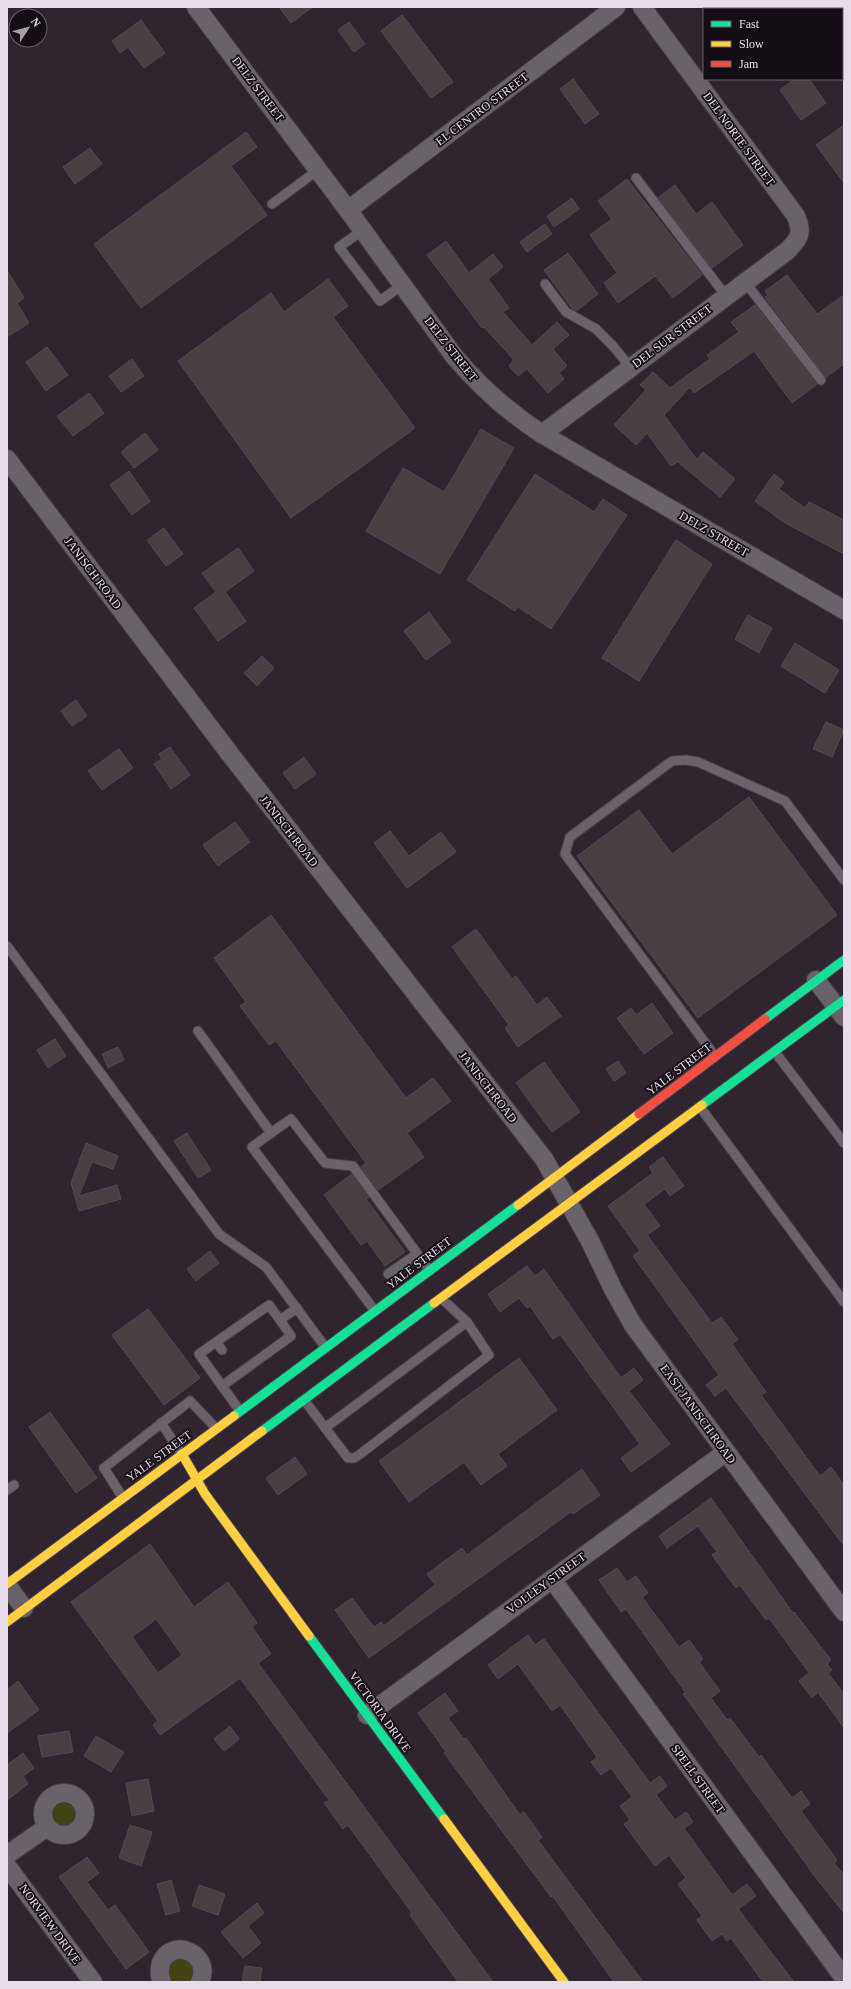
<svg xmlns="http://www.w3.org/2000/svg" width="851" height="1989" font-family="'Times New Roman',serif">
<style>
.green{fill:#424215}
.building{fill:#493e41;stroke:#564a4d;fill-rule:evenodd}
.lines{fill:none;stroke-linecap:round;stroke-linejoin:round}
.lane-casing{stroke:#493f49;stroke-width:11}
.street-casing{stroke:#493f49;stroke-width:20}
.fast-casing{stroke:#493f49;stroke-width:11}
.slow-casing{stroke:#493f49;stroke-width:11}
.jam-casing{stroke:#493f49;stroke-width:11}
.lane{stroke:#6a626a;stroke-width:9}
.street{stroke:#6a626a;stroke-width:18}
.fast{stroke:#16e098;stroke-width:9}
.slow{stroke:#ffcf43;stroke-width:9}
.jam{stroke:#f24e42;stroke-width:9}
.labels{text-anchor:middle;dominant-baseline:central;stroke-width:3.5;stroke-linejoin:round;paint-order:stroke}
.street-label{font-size:12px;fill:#eaddeb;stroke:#150d16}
</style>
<rect width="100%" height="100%" fill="#2f242f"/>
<!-- green -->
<g class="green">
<circle cx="64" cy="1814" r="14"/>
<path d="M 176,1958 L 185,1958 L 195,1966 L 193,1980 L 191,1982 L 170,1981 C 167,1969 167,1966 176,1958 Z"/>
</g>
<!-- building -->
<g class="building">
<polygon points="279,7 313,7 291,23"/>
<polygon points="402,15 453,82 431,98 381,31"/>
<polygon points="141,20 165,53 144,68 128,47 120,53 112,41"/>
<polygon points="349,22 365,44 354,52 338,30"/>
<polygon points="573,79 599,114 585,124 560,89"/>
<polygon points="795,79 809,79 826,103 801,120 780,90"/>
<polygon points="844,125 844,183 816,145"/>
<polygon points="246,132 257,147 231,166 267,215 141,308 94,244"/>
<polygon points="90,148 102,164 75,184 63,167"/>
<polygon points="627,179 702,275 673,298 655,276 618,303 604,283 617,273 590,235 612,219 598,201"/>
<polygon points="675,185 696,214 712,202 743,245 712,268 658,198"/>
<polygon points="572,198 579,209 554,227 547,216"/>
<polygon points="545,224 552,234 527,252 520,242"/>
<polygon points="446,241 469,273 493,254 503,267 488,279 509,308 503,312 532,345 557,322 569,335 553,349 567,366 559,373 564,379 548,393 527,369 518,376 509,366 514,360 484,327 482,328 427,255"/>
<polygon points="568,253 598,294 576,311 572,308 544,270"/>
<polygon points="7,270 24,298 17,303 29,323 7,337"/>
<polygon points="787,275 817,314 844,295 844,364 826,377 765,297 768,295 765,291"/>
<polygon points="328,279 348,306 333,317 415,428 291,518 178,361 271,293 284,312"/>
<polygon points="755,305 817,384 792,403 754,351 694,393 690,387 664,415 697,460 703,452 735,479 720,497 678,462 671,466 647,433 636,445 614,425 646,390 640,385 653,372 670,388 710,359 707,355 739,332 731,322"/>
<polygon points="47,347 68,375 46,391 26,362"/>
<polygon points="132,359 144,376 121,392 109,376"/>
<polygon points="89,393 104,413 73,436 57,416"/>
<polygon points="481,429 514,448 440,574 366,531 403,468 444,492"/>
<polygon points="145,433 158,450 134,468 121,452"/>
<polygon points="129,471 150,501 132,515 110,485"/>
<polygon points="535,474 594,512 603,499 627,515 551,629 518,607 515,611 467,580"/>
<polygon points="774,474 784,482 779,489 805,508 809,502 844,520 844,554 785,523 755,501"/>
<polygon points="164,528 183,554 166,566 147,540"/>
<polygon points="676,540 712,564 639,681 602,658"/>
<polygon points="238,548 254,571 225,592 246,621 218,641 194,608 216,592 202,573"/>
<polygon points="429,612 451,642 426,660 404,631"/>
<polygon points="748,615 772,628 759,653 735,639"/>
<polygon points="795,643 839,670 825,693 781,666"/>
<polygon points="262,656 274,668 257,686 244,673"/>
<polygon points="76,700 87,716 72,726 61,711"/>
<polygon points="826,722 844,730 832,757 813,749"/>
<polygon points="170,747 190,775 171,789 154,764 162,759 159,754"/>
<polygon points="119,749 133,768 102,790 88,771"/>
<polygon points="304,757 316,774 295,789 283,773"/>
<polygon points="749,797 837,915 698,1018 577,856 639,810 672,854"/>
<polygon points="235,822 250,842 218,866 203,845"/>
<polygon points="390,831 409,856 441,832 456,852 407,888 374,843"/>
<polygon points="271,915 406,1098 433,1078 451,1101 407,1133 424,1157 378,1190 361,1167 366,1163 276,1041 269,1045 240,1006 246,1002 214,958"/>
<polygon points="476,929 512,979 516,976 537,1005 547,997 561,1016 518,1047 505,1028 509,1025 452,947"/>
<polygon points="652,1003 673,1033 644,1054 617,1018 631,1008 636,1015"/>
<polygon points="55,1039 66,1056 48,1068 37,1050"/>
<polygon points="118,1047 124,1060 108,1068 102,1054"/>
<polygon points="618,1061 626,1073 614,1081 606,1069"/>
<polygon points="544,1062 580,1112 552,1132 516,1083"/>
<polygon points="187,1133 211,1170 198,1178 174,1141"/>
<polygon points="86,1143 118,1156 113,1169 92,1162 79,1196 117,1185 121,1199 79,1211 71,1183"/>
<polygon points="663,1157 684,1186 670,1196 665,1189 644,1204 660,1226 647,1235 712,1323 721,1317 738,1340 732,1344 766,1392 761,1395 820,1476 831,1467 844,1485 844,1546 726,1388 715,1396 706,1385 719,1375 633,1256 640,1251 608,1206 653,1173 649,1167"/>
<polygon points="352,1174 369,1197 366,1199 405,1252 385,1266 367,1241 361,1245 324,1195"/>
<polygon points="210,1251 219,1263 196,1281 187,1269"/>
<polygon points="527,1266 535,1276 544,1269 621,1378 634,1368 643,1380 629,1391 670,1444 631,1472 621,1458 640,1444 560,1334 553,1339 530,1306 527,1308 519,1298 500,1312 488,1294"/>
<polygon points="148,1309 200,1378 164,1405 112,1335"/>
<polygon points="519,1358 557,1410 498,1454 507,1466 481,1485 464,1462 409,1502 379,1461"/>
<polygon points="50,1412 97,1478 76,1493 29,1427"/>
<polygon points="295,1457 307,1474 278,1495 266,1478"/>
<polygon points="582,1469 600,1495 573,1514 571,1512 369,1658 335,1610 352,1598 374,1627 381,1622 384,1626 435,1585 427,1574 462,1548 467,1555"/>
<polygon points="711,1498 793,1613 794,1612 831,1660 827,1664 832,1670 828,1673 844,1694 844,1728 818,1692 812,1698 799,1681 809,1673 769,1618 766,1620 740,1585 736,1588 712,1555 717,1552 698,1526 667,1548 659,1536"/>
<path d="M 150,1544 L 194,1607 L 228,1582 L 257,1623 L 252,1627 L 271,1654 L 258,1663 L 493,1982 L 458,1982 L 410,1915 L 412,1913 L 348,1825 L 343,1829 L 324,1803 L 329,1800 L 240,1678 L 160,1735 L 153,1725 L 158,1721 L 71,1602 ZM 156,1619 L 182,1655 L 158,1673 L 132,1637 Z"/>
<polygon points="617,1568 627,1582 636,1576 648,1593 642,1597 679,1647 689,1640 703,1659 699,1662 720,1691 711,1698 727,1720 730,1718 759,1757 761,1755 792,1798 801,1791 810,1804 801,1811 837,1860 834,1863 844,1875 844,1913 816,1878 683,1694 686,1693 626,1609 621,1612 599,1580"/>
<polygon points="528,1635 535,1645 544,1639 650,1783 660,1776 667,1786 656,1795 675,1820 686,1812 693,1822 684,1828 732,1895 747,1884 756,1896 738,1909 794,1982 763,1982 731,1938 727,1941 722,1934 712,1941 697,1920 702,1916 678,1884 686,1878 669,1855 655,1866 624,1824 630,1820 620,1806 632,1797 611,1768 601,1775 591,1762 597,1757 560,1705 552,1711 518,1664 498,1679 488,1665"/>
<polygon points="18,1681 39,1710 7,1733 7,1690"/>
<polygon points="445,1693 458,1711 448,1718 464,1739 466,1738 520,1815 524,1812 542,1837 538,1840 643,1982 614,1982 552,1895 551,1897 444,1753 446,1752 418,1713"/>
<polygon points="230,1726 239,1739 224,1751 214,1739"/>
<polygon points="69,1731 73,1752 42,1757 38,1736"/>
<polygon points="96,1736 124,1752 111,1772 84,1756"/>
<polygon points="23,1753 34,1768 23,1776 28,1784 7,1800 7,1765"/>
<polygon points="148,1779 154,1811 132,1816 126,1783"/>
<polygon points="130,1825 152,1832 141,1866 119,1858"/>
<polygon points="87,1857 99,1873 87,1882 108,1910 115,1905 149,1952 126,1969 59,1877"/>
<polygon points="171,1880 180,1911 166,1915 157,1884"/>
<polygon points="199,1885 225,1894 218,1915 192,1906"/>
<polygon points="257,1903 264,1913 248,1926 261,1943 243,1958 221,1932"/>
<polygon points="245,1966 262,1968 260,1982 242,1982"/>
</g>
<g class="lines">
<!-- lane casing -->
<g class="lane-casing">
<g id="lane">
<polyline points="636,178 726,296"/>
<polyline points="272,204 318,170"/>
<polyline points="363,230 339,247 380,301 402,285"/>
<polyline points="745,282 821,380"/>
<polyline points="545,284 566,312 596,329 613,346 631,368"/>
<polyline points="7,946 219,1234 266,1267 326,1348"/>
<polyline points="198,1031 271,1133 252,1147 375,1311"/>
<polyline points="775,1052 844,1143"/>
<polyline points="715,1056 565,854 570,837 672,761 686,760 698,762 785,801 844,880"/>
<polyline points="700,1107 844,1302"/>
<polyline points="271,1133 291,1119 325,1163 353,1166 430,1271"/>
<polyline points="388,1274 417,1254"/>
<polyline points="216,1342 222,1350"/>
<polyline points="222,1386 291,1336 280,1320"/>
<polyline points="304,1400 348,1458 354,1458 359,1455 489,1355 467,1322 441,1298"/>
<polyline points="240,1411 199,1354 269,1305 280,1320 297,1308"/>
<polyline points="161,1423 182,1454"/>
<polyline points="325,1428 467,1322"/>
<polyline points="7,1490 14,1485"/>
<polyline points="123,1498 104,1468 190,1401 216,1428"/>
</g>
</g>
<!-- street casing -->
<g class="street-casing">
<g id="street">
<path d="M 196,7 L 348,210 L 454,356 C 480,387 508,412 542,434 L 844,610"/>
<polyline points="348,210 616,7"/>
<path d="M 542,434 L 787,251 C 800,238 803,233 796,216 L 642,7"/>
<polyline points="7,459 230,754 544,1159 590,1241 613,1289 633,1325 844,1612"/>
<polyline points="816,980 844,1017"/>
<polyline points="552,1579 844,1978"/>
<polyline points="7,1585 24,1608"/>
<polyline points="367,1715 726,1452"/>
<circle cx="64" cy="1814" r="21"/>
<polyline points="7,1855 47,1827"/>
<polyline points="7,1866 93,1982"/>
<path d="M 162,1982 C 159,1976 159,1970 161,1963 C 172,1936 213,1954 200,1982"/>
</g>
</g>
<!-- fast casing -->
<g class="fast-casing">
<g id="fast">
<polyline points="765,1019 844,960"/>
<polyline points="702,1105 844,1000"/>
<polyline points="234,1416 518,1205"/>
<polyline points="262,1431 434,1303"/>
<polyline points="309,1636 444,1819"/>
</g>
</g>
<!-- slow casing -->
<g class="slow-casing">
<g id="slow">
<polyline points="518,1205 639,1114"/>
<polyline points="434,1303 702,1105"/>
<polyline points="182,1454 205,1494 309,1636"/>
<polyline points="7,1584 234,1416"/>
<polyline points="7,1622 262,1431"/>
<polyline points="444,1819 564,1982"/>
</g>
</g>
<!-- jam casing -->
<g class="jam-casing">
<polyline id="jam" points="639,1114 765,1019"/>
</g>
<!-- lane -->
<use href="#lane" class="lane"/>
<!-- street -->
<use href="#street" class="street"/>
<!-- fast -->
<use href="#fast" class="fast"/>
<!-- slow -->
<use href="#slow" class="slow"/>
<!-- jam -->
<use href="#jam" class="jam"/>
</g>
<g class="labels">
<!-- street labels -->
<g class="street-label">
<text transform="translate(258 89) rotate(53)">DELZ STREET</text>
<text transform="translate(482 109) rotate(-37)">EL CENTRO STREET</text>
<text transform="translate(739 139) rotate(54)">DEL NORTE STREET</text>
<text transform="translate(672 336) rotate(-37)">DEL SUR STREET</text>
<text transform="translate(451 349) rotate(52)">DELZ STREET</text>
<text transform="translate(714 534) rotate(30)">DELZ STREET</text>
<text transform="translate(93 573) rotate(53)">JANISCH ROAD</text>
<text transform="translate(289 831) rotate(52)">JANISCH ROAD</text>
<text transform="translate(679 1069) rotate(-37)">YALE STREET</text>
<text transform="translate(488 1087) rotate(52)">JANISCH ROAD</text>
<text transform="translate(419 1263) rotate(-37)">YALE STREET</text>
<text transform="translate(698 1414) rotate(54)">EAST JANISCH ROAD</text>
<text transform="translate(159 1456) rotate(-36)">YALE STREET</text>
<text transform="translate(546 1583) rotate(-36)">VOLLEY STREET</text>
<text transform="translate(380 1712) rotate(54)">VICTORIA DRIVE</text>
<text transform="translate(698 1779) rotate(54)">SPELL STREET</text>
<text transform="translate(50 1924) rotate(54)">NORVIEW DRIVE</text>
</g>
</g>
<!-- border -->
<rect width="851" height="1989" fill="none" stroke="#eaddeb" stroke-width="16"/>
<!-- legend -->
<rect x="703" y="8" width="140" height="72" fill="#150d16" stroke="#6a606b"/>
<rect x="711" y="21" width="20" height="6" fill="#16e098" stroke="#6a606b"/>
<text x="739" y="28" font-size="12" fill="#eaddeb">Fast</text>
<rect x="711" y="41" width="20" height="6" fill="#ffcf43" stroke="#6a606b"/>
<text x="739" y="48" font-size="12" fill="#eaddeb">Slow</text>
<rect x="711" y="61" width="20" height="6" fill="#f24e42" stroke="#6a606b"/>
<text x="739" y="68" font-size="12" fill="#eaddeb">Jam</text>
<!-- north arrow -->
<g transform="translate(28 28) rotate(54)"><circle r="19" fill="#150d16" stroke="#6a606b"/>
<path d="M0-3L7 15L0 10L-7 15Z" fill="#a99ca9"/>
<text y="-6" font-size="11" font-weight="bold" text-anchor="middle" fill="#eaddeb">N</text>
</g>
</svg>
